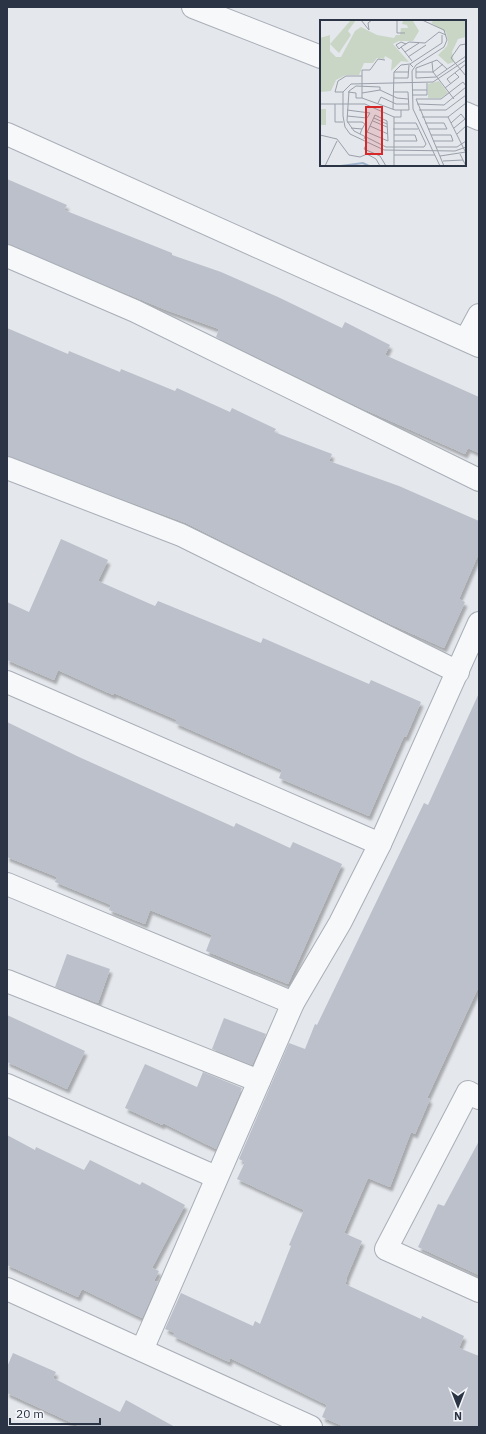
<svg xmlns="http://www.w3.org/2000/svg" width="486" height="1434" font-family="'IBM Plex Sans',sans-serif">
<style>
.building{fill:#bbc0ca;filter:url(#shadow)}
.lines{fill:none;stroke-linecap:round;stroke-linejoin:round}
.minor-casing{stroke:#a9aeb7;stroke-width:24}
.minor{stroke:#f7f8fa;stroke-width:22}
.inset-river{fill:none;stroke:#9fb4cc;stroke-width:2}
.inset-road{fill:none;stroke:#9a9fa9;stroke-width:1}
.view{fill:#d62828;fill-opacity:0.15;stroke:#d62828;stroke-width:2}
.inset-edge{fill:none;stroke:#2b3445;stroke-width:2}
</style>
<defs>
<filter id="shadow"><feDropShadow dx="2.5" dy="4.5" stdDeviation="1" flood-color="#0004"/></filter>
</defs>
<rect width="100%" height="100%" fill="#e4e7ec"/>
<!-- building -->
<g class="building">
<polygon points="7,179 67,205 64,210 172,253 172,255 221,272 278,297 342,328 345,322 390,345 385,355 479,397 479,453 468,448 465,454 359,407 216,337 219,329 166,310 7,244"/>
<polygon points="7,328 68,354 69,351 120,372 121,369 175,391 177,388 230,412 232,408 276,429 274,432 332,454 329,461 399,486 479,521 479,553 459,599 465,602 444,648 388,623 186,523 7,456"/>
<polygon points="61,539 108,560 98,581 155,606 158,601 261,643 263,638 369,684 371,680 421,702 406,737 404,736 369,816 279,778 282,770 175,723 177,720 114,693 113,695 58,670 54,680 7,660 7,602 29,612"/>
<polygon points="479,693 479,986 427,1098 430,1099 415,1134 411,1132 390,1187 368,1178 344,1233 362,1241 346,1279 347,1280 345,1284 421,1319 422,1316 464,1336 459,1348 479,1356 479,1427 345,1427 322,1417 327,1405 230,1358 229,1362 173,1336 175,1333 165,1329 181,1293 253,1326 255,1321 260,1324 291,1246 289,1245 304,1210 237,1179 245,1162 239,1159 289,1043 305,1049 315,1024 317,1025 424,803 428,805"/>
<polygon points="7,722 79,757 234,827 236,823 290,848 293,842 342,864 288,984 206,951 212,935 150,910 145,924 109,910 111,905 55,882 57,877 7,857"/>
<polygon points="67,954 110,969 98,1003 55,987"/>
<polygon points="7,1015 85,1051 67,1089 7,1062"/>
<polygon points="224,1018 266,1034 252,1065 212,1049"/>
<polygon points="145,1064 197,1087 203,1072 242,1088 216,1149 163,1123 162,1125 125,1108"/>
<polygon points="7,1135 35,1150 36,1147 84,1170 90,1160 140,1185 142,1182 185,1205 152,1268 159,1271 154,1281 158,1282 142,1318 82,1289 78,1297 7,1265"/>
<polygon points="479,1141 479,1275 418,1247 438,1204 444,1206"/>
<polygon points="13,1353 56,1372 53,1378 120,1412 126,1400 175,1427 81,1427 7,1393 7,1367"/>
</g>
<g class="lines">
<!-- minor casing -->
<g class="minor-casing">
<g id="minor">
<polyline points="193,7 321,57"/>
<polyline points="465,113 479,119"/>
<polyline points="7,134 479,346"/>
<polyline points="7,256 135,311 479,480"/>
<polyline points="466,339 479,315"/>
<polyline points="7,468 181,535 458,672"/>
<polyline points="7,682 380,844"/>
<polyline points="7,884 293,1003"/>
<polyline points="7,981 259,1081"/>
<polyline points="7,1085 216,1177"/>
<polyline points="479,1098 468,1092 386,1249 479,1291"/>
<polyline points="7,1289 311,1427"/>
<polyline points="142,1350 293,1003 340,923 380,844 479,623"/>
</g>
</g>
<!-- minor -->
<use href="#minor" class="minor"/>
</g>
<!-- overview -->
<g transform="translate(320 20)">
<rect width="146" height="146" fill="#e4e7ec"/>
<path d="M 31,0 L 36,0 L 28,11 L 31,15 L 19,33 L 10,24 ZM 114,0 L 146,0 L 146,17 L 138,19 L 132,32 L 134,42 L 128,44 L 118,35 L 127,26 L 128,21 L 126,12 L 111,3 ZM 83,1 L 93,1 L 99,11 L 93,21 L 79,21 L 73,24 L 89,42 L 81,41 L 71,51 L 72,40 L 65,36 L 64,39 L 57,38 L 53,43 L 44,43 L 39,55 L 26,55 L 16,60 L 11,71 L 0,72 L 0,18 L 10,15 L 10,31 L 16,37 L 21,37 L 35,11 L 41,7 L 57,15 L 74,18 L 76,15 L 80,15 L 81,8 L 88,8 L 87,5 L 82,4 ZM 119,61 L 128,73 L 121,78 L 108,78 L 108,64 ZM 0,89 L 6,89 L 6,105 L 0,105 Z" fill="#c9d6c5"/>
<path class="inset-river" d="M 21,146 L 43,143 L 49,146"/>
<path class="inset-road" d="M 41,0 L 49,10M 77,0 L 77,13 L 85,13M 102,0 L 124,10 L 127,20 L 124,27 L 96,45 L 92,51 L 93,89 L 120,146M 49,10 L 48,3 L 52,0M 86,24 L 81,22 L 76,25 L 79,29 L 81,27 L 92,41M 146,24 L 140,25 L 131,38 L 146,56M 81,27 L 89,22 L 105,23 L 119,12 L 126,15M 85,32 L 99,23M 88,37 L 106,25M 65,40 L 58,39 L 50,50 L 42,50 L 42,78 L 75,90 L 89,90 L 88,72 L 74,72M 146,40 L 113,62 L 31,64 L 23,72 L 23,96 L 25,107 L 30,114 L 64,130 L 135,131 L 146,127M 112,42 L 113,52 L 134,79M 90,44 L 122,23 L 122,15M 127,49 L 117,40 L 96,48 L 96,58 L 116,57 L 146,36M 74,52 L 88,52M 96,52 L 113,52 L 123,44M 74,58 L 88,58 L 89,45M 131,64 L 127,59 L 146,44M 125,68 L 139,57 L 135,53M 60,70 L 60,67 L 36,66 L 29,71 L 27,101 L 34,111 L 66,127 L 104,127 L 106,124 L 96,103M 92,70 L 107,70M 23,72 L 15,72 L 18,61 L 26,56 L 42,56M 28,72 L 36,73 L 36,78 L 42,78M 42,73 L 60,70 L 77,78 L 88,79M 92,75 L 107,75 L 107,63M 58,83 L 61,77 L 76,84 L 88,84M 0,84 L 45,84 L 74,97 L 81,97 L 81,90M 15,84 L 15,102 L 23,102M 97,84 L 124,85 L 146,67M 73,89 L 74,52 L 81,45 L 90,44 L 93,47M 99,90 L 126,90 L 146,75M 27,96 L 47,98 L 50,93 L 27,90M 74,97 L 74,146M 102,97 L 128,97 L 146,83M 128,97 L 146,133M 54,98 L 67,104M 53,101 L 67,107M 27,102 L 42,102 L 45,104 L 42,109M 74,103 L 96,103M 105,103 L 124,103 L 127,109 L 108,109M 131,103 L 141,94 L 145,99 L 134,108M 50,106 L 68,114M 31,108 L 42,109 L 40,114M 73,109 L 98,109M 47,112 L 68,121 L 67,101 L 55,95M 137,114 L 146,106M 0,115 L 17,119 L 29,135 L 40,137 L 47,134 L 56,139 L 60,146M 111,115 L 131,115 L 133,121 L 113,121M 44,119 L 55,95M 74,121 L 97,121 L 95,115 L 74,115M 47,123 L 44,129 L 60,136 L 66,146M 116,127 L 137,127 L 146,121M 140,134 L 146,146M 74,135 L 115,135M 120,136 L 146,132M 123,141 L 143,140M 5,146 L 17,121M 124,146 L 96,79 L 121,79 L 143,62 L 146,66"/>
<path class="view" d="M 46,87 L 62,87 L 62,134 L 46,134 Z"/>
<rect width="146" height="146" class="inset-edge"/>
</g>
<!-- border -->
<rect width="486" height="1434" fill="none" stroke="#2b3445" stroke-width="16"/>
<!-- north arrow -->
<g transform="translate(458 1406) rotate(180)" stroke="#f4f6f9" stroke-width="3" paint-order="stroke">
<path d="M0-3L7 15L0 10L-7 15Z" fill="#2b3445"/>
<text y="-6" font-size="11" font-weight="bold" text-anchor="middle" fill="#2b3445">N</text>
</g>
<!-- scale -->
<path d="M10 1418v6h90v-6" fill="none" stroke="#2b3445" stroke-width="2"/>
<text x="16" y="1418" font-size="12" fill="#2b3445" stroke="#f4f6f9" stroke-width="3" paint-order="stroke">20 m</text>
</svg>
